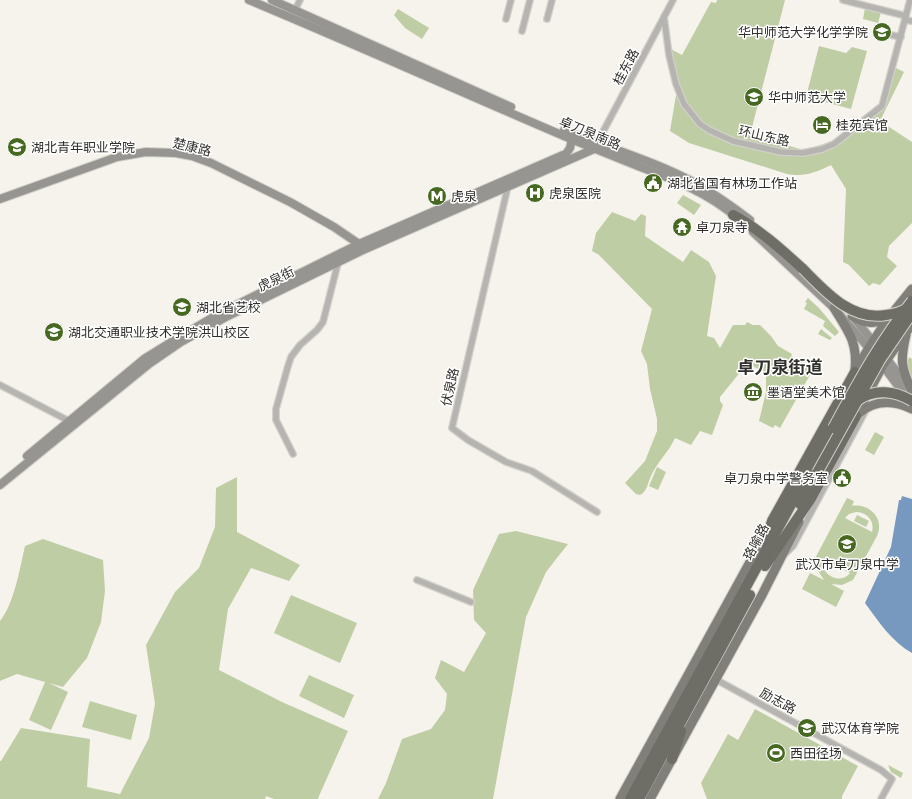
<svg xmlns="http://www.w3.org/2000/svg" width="912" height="799" font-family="Karla,'Noto Sans SC',sans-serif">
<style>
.green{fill:#bfcda5;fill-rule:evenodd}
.water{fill:#7798bf}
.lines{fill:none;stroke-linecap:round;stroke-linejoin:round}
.street-casing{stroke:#d2d0c9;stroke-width:8}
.secondary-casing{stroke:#d2d0c9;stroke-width:10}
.primary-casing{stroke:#d2d0c9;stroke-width:11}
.highway-casing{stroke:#d2d0c9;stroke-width:12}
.street{stroke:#b5b4b1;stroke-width:5.5}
.secondary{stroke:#979591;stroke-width:8}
.primary{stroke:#817f7a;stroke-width:9}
.highway{stroke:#6e6d66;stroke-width:10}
.highway-bridge-casing{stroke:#d2d0c9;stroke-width:12;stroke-linecap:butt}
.highway-bridge{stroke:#6e6d66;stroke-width:10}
.labels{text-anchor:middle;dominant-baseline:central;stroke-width:3;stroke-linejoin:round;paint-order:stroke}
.poi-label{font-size:13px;fill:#2f2e2b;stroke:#fff;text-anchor:start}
.street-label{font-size:13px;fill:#2f2e2b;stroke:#fff}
.district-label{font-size:17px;font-weight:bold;fill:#2f2e2b;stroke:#fff}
</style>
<rect width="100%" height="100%" fill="#f6f3ec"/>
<!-- green -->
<g class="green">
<path d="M 717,0 L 785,0 L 750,135 L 800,149 C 811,149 821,145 831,141 C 840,138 850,135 859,129 C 878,115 886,88 896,68 L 904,72 L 880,121 L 912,142 L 912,223 L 889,246 L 887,257 L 897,266 L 880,285 L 873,283 L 869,286 L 849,265 L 843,262 L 846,189 L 831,165 C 814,173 805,177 787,174 L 689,143 L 670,131 L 678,83 L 669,48 L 682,55 L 711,2 L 716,3 Z"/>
<polygon points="865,8 881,12 878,23 863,19"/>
<polygon points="398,9 429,28 422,39 405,28 394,15"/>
<polygon points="819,46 846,53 852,47 867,51 851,109 806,97"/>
<polygon points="683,195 701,205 694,215 677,203"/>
<path d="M 612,212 L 635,221 L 641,214 L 646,216 L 645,236 L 683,262 L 691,250 L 709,262 L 716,276 L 707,336 L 714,338 L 720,348 L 733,325 L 745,325 L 747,322 L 753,325 L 760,325 L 771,336 L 778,346 L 792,354 L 791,356 L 809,366 L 811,369 L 810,375 L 780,428 L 775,425 L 773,428 L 759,421 L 766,392 L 766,373 L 743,361 L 742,370 L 720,397 L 720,401 L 723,405 L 712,435 L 700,431 L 691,445 L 675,438 C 669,452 657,462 651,476 C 648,482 647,492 640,495 L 636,494 L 625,483 L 645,461 L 657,431 L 657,419 L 650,389 L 647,364 L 641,351 L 652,309 L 599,255 L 592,251 L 596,233 Z"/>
<polygon points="808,298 819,308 839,332 835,336 823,326 825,321 804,309 807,303 805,302"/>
<polygon points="821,329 832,338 830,340 818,334"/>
<path d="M 909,357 L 912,359 L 912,379 C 907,372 906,365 909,357 Z"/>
<polygon points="875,432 884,437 874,455 865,450"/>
<polygon points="657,467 666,472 658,490 649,486"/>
<polygon points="237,477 237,532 300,565 289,581 251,568 228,609 219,670 282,702 348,731 319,796 318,799 274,799 266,796 265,799 0,799 0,761 1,761 21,728 90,739 87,787 120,794 149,738 155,704 146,645 175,592 199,568 215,527 216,488"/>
<path d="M 847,498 L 854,501 L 852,506 C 869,503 885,518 877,536 L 853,580 L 842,585 L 831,584 L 844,591 L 836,607 L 802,589 L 810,573 L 824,580 L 817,569 L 811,566 ZM 856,512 C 867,512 875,521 872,532 L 845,518 L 849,514 ZM 823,559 L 824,559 L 850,573 C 840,586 819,574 823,559 Z"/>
<polygon points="857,515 869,521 866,527 854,521"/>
<polygon points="516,531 568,544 546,572 526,617 493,799 378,799 386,783 402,739 431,729 445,710 447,694 435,678 441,660 464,672 486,633 474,620 473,590 499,534"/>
<path d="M 43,539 L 103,560 L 105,591 L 101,622 L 87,658 L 63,687 L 49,683 L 68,692 L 51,730 L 29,720 L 45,682 L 17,674 L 0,681 L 0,621 C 14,604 20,568 25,546 Z"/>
<polygon points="291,595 357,623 340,663 274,633"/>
<polygon points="309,675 354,695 344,718 299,696"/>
<polygon points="90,701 137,715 131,740 82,727"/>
<polygon points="755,709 858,766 842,796 842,799 707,799 701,783 728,734 738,740"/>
<polygon points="888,765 903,773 901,778 891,772"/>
</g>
<!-- water -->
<path class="water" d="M 902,496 L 912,499 L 912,653 C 892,642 878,621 865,603 L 891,547 L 899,500 L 901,500 Z"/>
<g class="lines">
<!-- street casing -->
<g class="street-casing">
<g id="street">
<polyline points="843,0 906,16"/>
<polyline points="295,10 300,0"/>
<polyline points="664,17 669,55 676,84 684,104 700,124 709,130 733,141 781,152 803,153 822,149 834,144 882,106 910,0"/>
<polyline points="506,19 511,0"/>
<polyline points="547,19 552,0"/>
<polyline points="905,20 912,21"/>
<polyline points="522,31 530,0"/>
<polyline points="891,35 901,37"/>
<polyline points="597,143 673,0"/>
<polyline points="508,186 452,428 468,440 506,462 532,471 597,512"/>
<polyline points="0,385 69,421"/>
<polyline points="293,454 276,420 276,409 288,366 291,357 300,345 317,330 323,322 338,263"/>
<polyline points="785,554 793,546 866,410"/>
<polyline points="417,580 471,602"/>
<polyline points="715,679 881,770 892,779 881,799"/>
</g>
</g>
<!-- secondary casing -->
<g class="secondary-casing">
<g id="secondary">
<path d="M 249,0 C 357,45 463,93 571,139 C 593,148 616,157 638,166 C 672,179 709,193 737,218"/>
<polyline points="272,0 511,107"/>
<path d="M 564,130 C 608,148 655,161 697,184 C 716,195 733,207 750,220"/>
<polyline points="566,154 570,148 572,139"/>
<polyline points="0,199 117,157 146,152 176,153 192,156 211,163 290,202 334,227 359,244 361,247"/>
<polyline points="753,232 834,308 873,353"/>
<polyline points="853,317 876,345"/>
<polyline points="883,354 908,386"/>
<polyline points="880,362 908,399"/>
<polyline points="27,456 144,359 178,338 222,312 359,244 563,155"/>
<polyline points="0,485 149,364 181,342 226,317 363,250 594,149"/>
</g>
</g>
<!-- primary casing -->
<g class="primary-casing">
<g id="primary">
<path d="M 834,308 C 848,331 858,342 855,370"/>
<path d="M 852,316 C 865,324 876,325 889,317"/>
<path d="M 906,335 C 900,360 901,368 912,391"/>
<path d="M 855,372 C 871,342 890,315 912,289"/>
<path d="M 859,413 C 875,400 894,400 912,409"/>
<polyline points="856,416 883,365 912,324"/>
<polyline points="620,799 766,533"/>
<polyline points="650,799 762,595 799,522"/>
</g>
</g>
<!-- highway casing -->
<g class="highway-casing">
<g id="highway">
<path d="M 733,215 C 759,229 781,249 803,269"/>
<polyline points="800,504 817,473"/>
<polyline points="765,543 772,521 855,372"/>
<polyline points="765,566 810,500 856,416"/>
<polyline points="672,759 681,731"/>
<polyline points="630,799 833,428"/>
<polyline points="639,799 750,595"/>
</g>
</g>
<!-- street -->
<use href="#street" class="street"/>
<!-- secondary -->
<use href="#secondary" class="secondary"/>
<!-- primary -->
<use href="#primary" class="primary"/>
<!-- highway -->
<use href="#highway" class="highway"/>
<!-- highway-bridge casing -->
<g class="highway-bridge-casing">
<g id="highway-bridge">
<path d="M 803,269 C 826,292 851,321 886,315 C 893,314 899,313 904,310"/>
<path d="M 858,400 C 875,388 895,391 912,401"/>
<path d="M 833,428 C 857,384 880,341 912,301"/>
<polyline points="817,473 880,360 912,313"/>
</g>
</g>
<!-- highway-bridge -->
<use href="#highway-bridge" class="highway-bridge"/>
</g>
<!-- icons -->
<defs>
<g id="university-disc" transform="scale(1)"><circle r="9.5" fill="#466820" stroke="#fff"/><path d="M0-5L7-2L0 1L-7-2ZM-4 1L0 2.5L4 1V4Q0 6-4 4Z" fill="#fff"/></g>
<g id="hotel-disc" transform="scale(1)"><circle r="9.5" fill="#466820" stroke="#fff"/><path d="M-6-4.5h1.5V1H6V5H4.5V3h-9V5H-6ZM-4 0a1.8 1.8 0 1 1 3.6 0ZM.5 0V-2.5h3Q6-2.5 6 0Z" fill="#fff"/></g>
<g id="civic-disc" transform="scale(1)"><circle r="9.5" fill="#466820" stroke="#fff"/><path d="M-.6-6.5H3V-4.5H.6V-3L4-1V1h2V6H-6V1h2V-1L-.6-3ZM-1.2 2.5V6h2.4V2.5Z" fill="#fff"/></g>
<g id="hospital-disc" transform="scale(1)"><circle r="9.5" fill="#466820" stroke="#fff"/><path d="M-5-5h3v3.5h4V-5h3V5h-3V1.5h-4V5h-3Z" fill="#fff"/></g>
<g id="metro-disc" transform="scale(1)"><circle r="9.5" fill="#466820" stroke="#fff"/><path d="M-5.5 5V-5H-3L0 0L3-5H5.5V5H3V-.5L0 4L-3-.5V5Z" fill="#fff"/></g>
<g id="temple-disc" transform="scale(1)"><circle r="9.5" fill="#466820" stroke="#fff"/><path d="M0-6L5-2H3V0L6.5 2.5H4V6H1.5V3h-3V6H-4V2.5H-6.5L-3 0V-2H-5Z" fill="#fff"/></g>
<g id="school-disc" transform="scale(1)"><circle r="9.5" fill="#466820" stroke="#fff"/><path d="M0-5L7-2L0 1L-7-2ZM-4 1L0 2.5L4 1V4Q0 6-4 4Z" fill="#fff"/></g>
<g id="museum-disc" transform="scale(1)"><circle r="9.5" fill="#466820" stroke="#fff"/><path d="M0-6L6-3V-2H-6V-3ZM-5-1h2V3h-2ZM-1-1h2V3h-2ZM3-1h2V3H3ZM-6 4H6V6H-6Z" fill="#fff"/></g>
<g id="stadium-disc" transform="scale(1)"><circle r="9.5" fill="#466820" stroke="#fff"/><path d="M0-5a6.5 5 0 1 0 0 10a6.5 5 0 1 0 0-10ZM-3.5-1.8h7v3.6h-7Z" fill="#fff"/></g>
</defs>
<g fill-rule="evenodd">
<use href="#university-disc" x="882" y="32"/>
<use href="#university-disc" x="754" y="97"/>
<use href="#hotel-disc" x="822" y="125"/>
<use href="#university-disc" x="17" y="147"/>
<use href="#civic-disc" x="653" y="183"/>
<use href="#hospital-disc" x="535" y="193"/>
<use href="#metro-disc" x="437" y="196"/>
<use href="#temple-disc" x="682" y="227"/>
<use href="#school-disc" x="182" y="307"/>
<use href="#university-disc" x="54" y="332"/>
<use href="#museum-disc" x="753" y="392"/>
<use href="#civic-disc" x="842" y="478"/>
<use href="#school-disc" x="847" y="544"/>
<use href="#university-disc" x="807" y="728"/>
<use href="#stadium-disc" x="776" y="753"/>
</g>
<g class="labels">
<!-- poi labels -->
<g class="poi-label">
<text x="868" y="32" text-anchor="end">华中师范大学化学学院</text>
<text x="768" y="97">华中师范大学</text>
<text x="836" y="125">桂苑宾馆</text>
<text x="31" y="147">湖北青年职业学院</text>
<text x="667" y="183">湖北省国有林场工作站</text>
<text x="549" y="193">虎泉医院</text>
<text x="451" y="196">虎泉</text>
<text x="696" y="227">卓刀泉寺</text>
<text x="196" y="307">湖北省艺校</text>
<text x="68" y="332">湖北交通职业技术学院洪山校区</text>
<text x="767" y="392">墨语堂美术馆</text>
<text x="828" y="478" text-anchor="end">卓刀泉中学警务室</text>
<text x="847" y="564" text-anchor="middle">武汉市卓刀泉中学</text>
<text x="821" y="728">武汉体育学院</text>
<text x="790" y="753">西田径场</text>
</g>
<!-- street labels -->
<g class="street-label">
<text transform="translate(626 67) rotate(-62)">桂东路</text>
<text transform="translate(590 133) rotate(23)">卓刀泉南路</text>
<text transform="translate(764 136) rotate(13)">环山东路</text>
<text transform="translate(192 147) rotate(14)">楚康路</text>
<text transform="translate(276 279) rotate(-26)">虎泉街</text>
<text transform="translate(450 387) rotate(-77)">伏泉路</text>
<text transform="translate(756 542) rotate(-62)">珞喻路</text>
<text transform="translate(778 701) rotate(29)">励志路</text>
</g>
<!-- district labels -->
<g class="district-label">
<text x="780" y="367">卓刀泉街道</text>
</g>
</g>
</svg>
